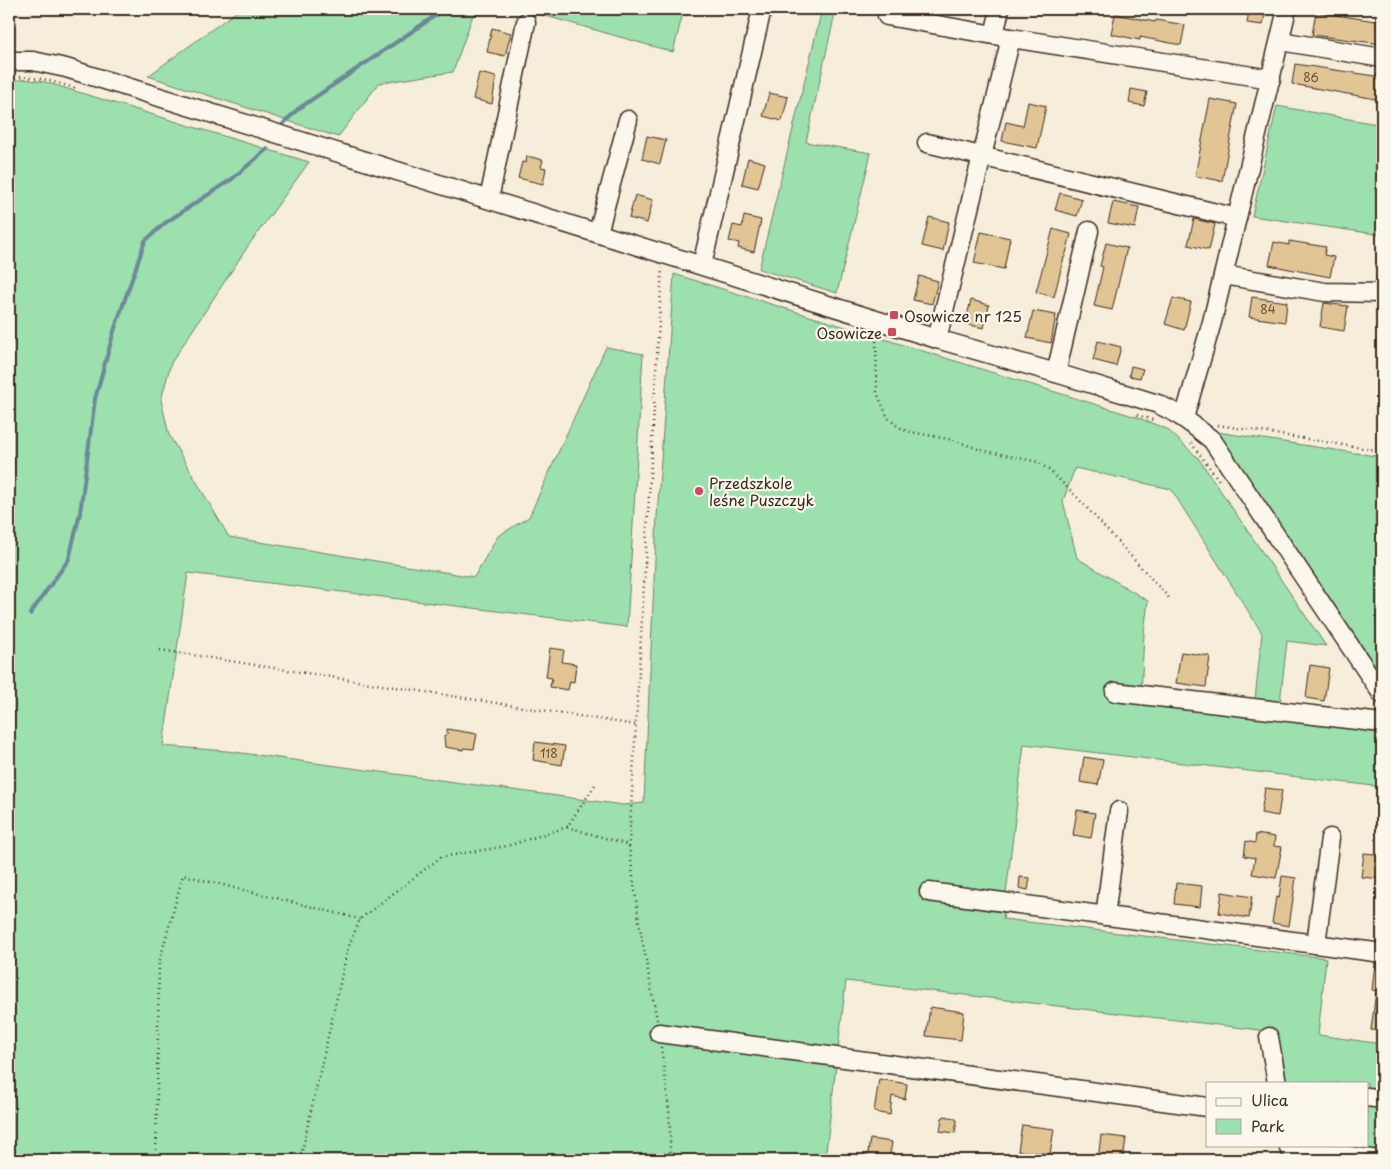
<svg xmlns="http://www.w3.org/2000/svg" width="1391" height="1169" font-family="'Playpen Sans',sans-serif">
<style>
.green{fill:#9ce0ad;stroke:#6c8566;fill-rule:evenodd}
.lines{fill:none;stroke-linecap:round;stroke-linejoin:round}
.stream{stroke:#6d889b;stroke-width:4}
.building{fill:#e1c595;stroke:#3b2a1e}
.minor-casing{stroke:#3b2a1e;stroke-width:21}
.path{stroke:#3b2a1e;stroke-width:2.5;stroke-dasharray:1 4;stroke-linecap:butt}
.minor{stroke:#fbf7ec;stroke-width:18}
.poi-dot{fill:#d1495b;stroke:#fbf7ec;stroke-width:2}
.labels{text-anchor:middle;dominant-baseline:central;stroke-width:4.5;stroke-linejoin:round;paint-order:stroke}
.number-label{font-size:12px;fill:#64513c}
.poi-label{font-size:15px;fill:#3b2a1e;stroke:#fbf7ec;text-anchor:start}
</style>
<rect width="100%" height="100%" fill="#f6eddb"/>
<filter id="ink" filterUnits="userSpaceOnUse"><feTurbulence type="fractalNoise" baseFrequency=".02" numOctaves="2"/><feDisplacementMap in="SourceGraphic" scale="10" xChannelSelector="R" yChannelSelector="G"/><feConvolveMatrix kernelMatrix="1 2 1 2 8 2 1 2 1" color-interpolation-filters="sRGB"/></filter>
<g filter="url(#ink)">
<!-- green -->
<g class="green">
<polygon points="240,9 475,9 453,72 379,83 338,137 148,76"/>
<polygon points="521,9 684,9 673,52"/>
<polygon points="822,9 836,9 806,142 871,153 837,293 759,269"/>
<path d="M 23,79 L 45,82 L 309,162 L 248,246 L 171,363 L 161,400 L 169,435 L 229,537 L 474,577 L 498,536 L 529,517 L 606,347 L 643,354 L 627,627 L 188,573 L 163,746 L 227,751 L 623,805 L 644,803 L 657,516 L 674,274 L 1133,416 L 1167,429 L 1199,459 L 1326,646 L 1287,641 L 1278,720 L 1382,733 L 1382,787 L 1024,744 L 1003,919 L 1326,958 L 1318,1035 L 1382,1044 L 1381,1160 L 1299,1160 L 1297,1145 L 1367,1145 L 1367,1083 L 1286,1083 L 1277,1032 L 846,981 L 825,1160 L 9,1160 L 9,82 ZM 1075,468 L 1171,489 L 1262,633 L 1254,709 L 1141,695 L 1144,633 L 1148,601 L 1077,558 L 1063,501 Z"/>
<polygon points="1277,106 1382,125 1382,235 1252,216"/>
<polygon points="1217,432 1382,457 1382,666 1375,665"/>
</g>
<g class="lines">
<!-- stream -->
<g class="stream">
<polyline points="283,124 298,109 445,9"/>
<polyline points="30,614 69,559 80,513 95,399 114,331 145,241 165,223 232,179 267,149"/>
</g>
</g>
<!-- building -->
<g class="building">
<polygon points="1249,10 1265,13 1263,25 1247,23"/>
<polygon points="1316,12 1382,22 1382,44 1312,35"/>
<polygon points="1115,14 1155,22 1156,20 1185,25 1181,45 1140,37 1140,40 1111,34"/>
<polygon points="492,28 511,33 505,56 487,52"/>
<polygon points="1295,64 1382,77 1381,100 1292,84"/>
<polygon points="479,73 496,77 492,104 473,99"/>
<polygon points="1131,89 1147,92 1144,106 1129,103"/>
<polygon points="769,93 788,97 782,121 763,116"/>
<polygon points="1210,99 1237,104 1222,181 1195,176"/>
<polygon points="1028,102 1046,106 1037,148 1002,141 1006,122 1023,126"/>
<polygon points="647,136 666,140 660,164 642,159"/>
<polygon points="527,156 543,160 541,167 546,168 543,184 518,178 522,162 526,163"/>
<polygon points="748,158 765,163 758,188 742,184"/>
<polygon points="1060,193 1082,199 1077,216 1055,210"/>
<polygon points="635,195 653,200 647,223 629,218"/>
<polygon points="1113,202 1139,207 1135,228 1108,223"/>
<polygon points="744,216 761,220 754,252 738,248 739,243 729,241 733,225 742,227"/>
<polygon points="929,217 949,222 943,251 922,246"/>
<polygon points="1194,219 1215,224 1209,250 1188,245"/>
<polygon points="1053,229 1071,234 1065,257 1064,257 1054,297 1036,292"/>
<polygon points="981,232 1010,238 1004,269 974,263"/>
<polygon points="1289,241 1326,247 1324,255 1334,257 1330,277 1269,265 1274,242 1289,245"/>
<polygon points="1106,243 1127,248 1112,310 1094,306 1103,267 1100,266"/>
<polygon points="919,276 938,281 932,304 913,300"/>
<polygon points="1252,297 1287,302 1285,322 1249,317"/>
<polygon points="1173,298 1191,302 1184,330 1165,324"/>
<polygon points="971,300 989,305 984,328 965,324"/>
<polygon points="1324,303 1348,306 1344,331 1320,327"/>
<polygon points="1033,311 1056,315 1051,343 1027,338"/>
<polygon points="1098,341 1121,347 1116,366 1093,360"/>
<polygon points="1131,366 1143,369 1140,378 1129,376"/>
<polygon points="550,648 564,650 562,662 576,664 574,682 570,681 568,690 550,687 552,678 546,677"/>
<polygon points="1181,652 1210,656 1206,687 1176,683"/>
<polygon points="1310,665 1329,668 1324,701 1306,698"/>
<polygon points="447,729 477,734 474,749 463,748 463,750 445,747 444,736 447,734"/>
<polygon points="535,742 565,746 562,765 533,760"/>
<polygon points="1084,757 1103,760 1098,785 1080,782"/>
<polygon points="1265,788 1282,790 1278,816 1261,813"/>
<polygon points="1077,810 1095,813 1091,838 1073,835"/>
<polygon points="1256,834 1275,837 1274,846 1282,847 1276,878 1252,874 1255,858 1244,856 1246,841 1255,843"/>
<polygon points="1364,853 1382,855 1382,879 1361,877"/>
<polygon points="1282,876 1296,878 1289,926 1272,923 1276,897 1279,898"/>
<polygon points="1020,877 1030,878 1028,890 1019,888"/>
<polygon points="1176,883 1202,886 1200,907 1174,904"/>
<polygon points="1222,892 1252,897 1249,918 1219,913"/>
<polygon points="1375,963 1382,963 1382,992 1372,990"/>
<polygon points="1376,992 1382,993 1382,1031 1371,1030"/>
<polygon points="930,1007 964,1012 961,1040 926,1036"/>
<polygon points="879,1079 907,1084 905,1099 892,1096 890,1115 874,1112"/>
<polygon points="944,1116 955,1118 955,1119 957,1120 955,1133 940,1131 942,1118 943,1118"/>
<polygon points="1022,1125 1054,1129 1050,1154 1018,1151"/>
<polygon points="1101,1135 1126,1138 1123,1160 1098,1160"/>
<polygon points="870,1139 892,1142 889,1160 867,1159"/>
</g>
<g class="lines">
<!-- minor casing -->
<g class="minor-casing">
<g id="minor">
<polyline points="887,16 1011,38"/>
<polyline points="994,35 1000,9"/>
<polyline points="1280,41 1382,58"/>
<path d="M 9,61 L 33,61 L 66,68 L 937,339 L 1056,373 L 1158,404 C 1180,414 1193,425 1212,440 L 1382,694"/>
<polyline points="927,143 1237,218"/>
<polyline points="489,199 526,22"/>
<polyline points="598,233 628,120"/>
<polyline points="702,265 762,9"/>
<polyline points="1223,275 1325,292 1382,293"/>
<polyline points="937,339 1011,38 1271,79"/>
<polyline points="1056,373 1089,231"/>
<polyline points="1184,418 1212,322 1287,9"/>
<polyline points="1115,692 1382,723"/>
<polyline points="929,892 1382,953"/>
<polyline points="1105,916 1119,811"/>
<polyline points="1316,944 1330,838"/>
<polyline points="659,1033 1207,1107"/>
<polyline points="1269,1037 1277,1083"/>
<polyline points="1367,1097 1382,1099"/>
<polyline points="1289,1148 1379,1160"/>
</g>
</g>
<!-- path -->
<g class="path">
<polyline points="20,77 43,79 78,89"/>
<polyline points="876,336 877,393 888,418 896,425 906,431 953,440 981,450 1038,462 1049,470 1077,497 1169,598"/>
<polyline points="1137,415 1156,421"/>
<polyline points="1218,425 1382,451"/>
<polyline points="1191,443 1221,483"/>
<polyline points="160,650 636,725"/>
<polyline points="567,827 629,845"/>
<polyline points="657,1020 639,922 629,845 662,268"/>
<path d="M 661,1047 C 666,1085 673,1123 669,1160"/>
<polyline points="156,1160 159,963 183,875 360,919"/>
<polyline points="300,1160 348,948 360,919 441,857 507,846 567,827 595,785"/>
</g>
<!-- minor -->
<use href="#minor" class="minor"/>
</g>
</g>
<!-- markers -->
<g class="poi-dot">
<rect x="889" y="310" width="10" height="10" rx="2.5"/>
<rect x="887" y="327" width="10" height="10" rx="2.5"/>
<circle cx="699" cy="491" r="5"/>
</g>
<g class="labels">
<!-- number labels -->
<g class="number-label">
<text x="1311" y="77">86</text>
<text x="1268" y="309">84</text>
<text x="549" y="753">118</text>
</g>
<!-- poi labels -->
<g class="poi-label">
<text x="904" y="315">Osowicze nr 125</text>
<text x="882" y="332" text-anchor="end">Osowicze</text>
<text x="709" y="482">Przedszkole<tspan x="709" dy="17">leśne Puszczyk</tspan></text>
</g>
</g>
<!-- margin -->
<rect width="1391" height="1169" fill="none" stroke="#fbf7ec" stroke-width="30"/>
<rect x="15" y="15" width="1361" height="1139" fill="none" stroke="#3b2a1e" stroke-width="2" filter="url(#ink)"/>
<!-- legend -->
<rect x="1206" y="1082" width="162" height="65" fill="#fbf7ec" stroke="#aea59a"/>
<rect x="1216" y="1098" width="25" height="8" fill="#fbf7ec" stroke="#aea59a"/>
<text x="1251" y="1106" font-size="15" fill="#3b2a1e">Ulica</text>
<rect x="1216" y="1119" width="25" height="15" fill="#9ce0ad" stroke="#aea59a"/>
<text x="1251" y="1132" font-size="15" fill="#3b2a1e">Park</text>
</svg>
